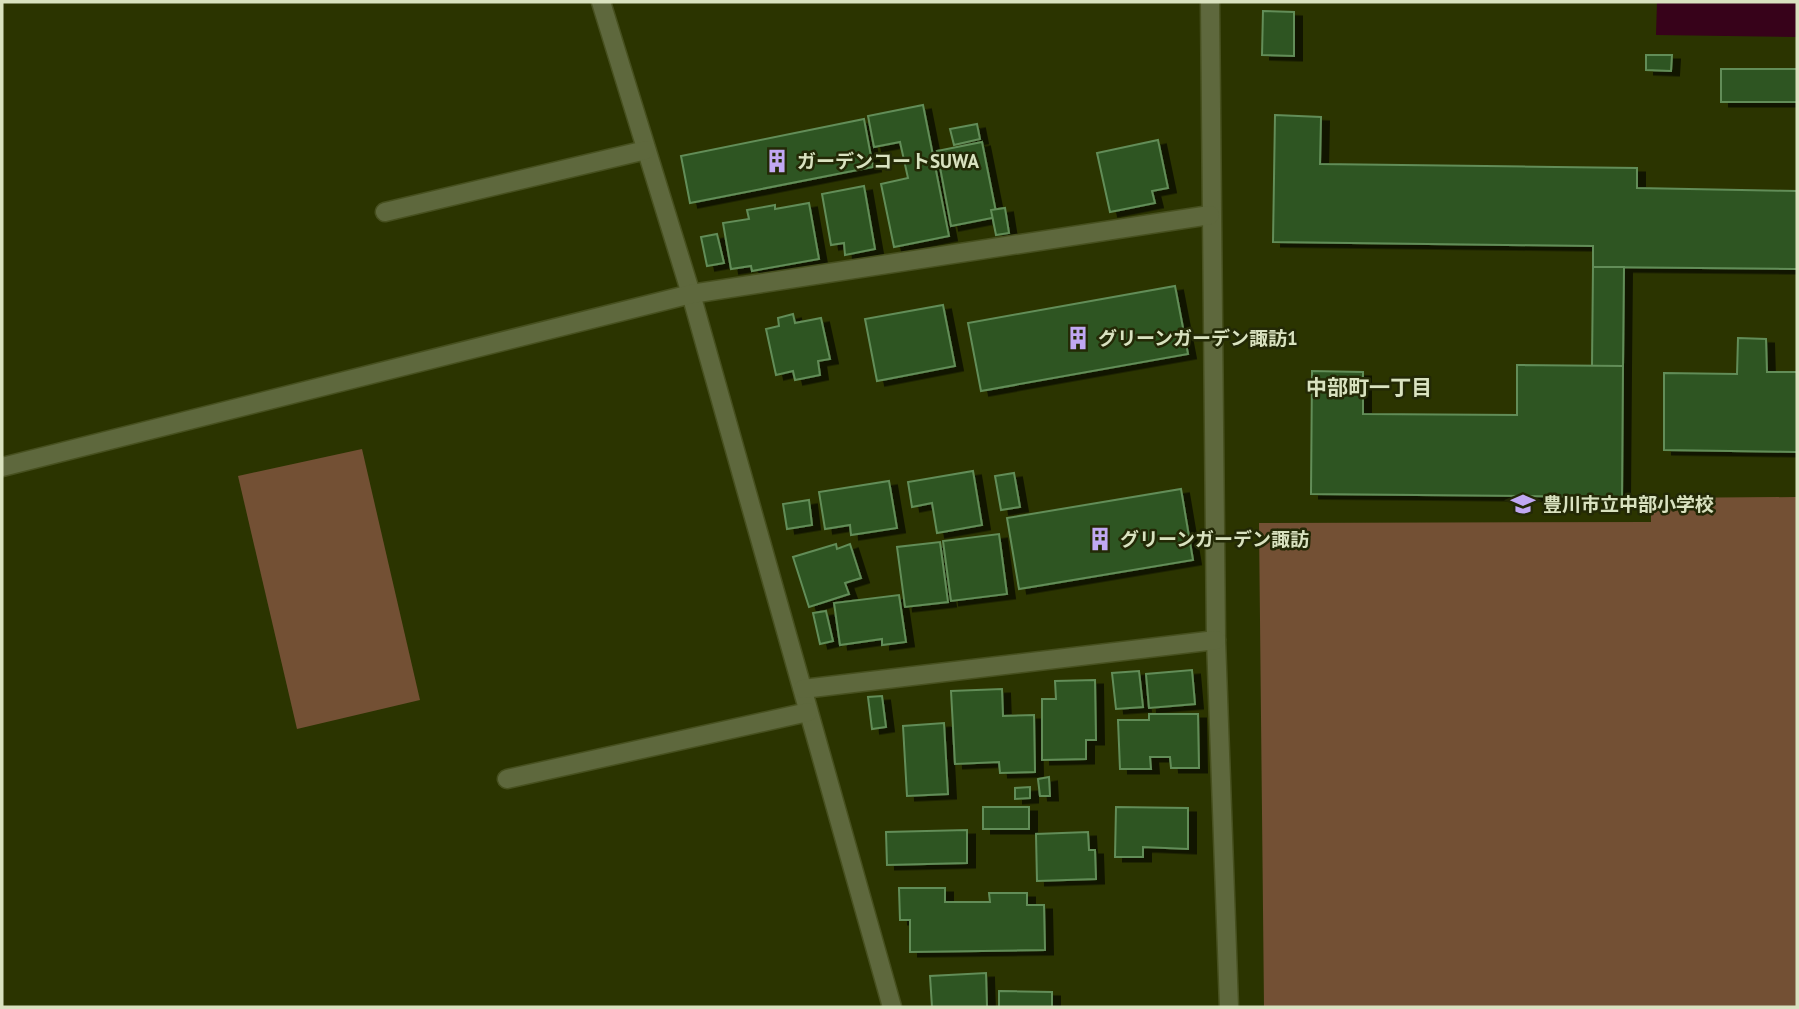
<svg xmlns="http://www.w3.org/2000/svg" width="1799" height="1009" font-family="'PT Sans','Noto Sans JP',sans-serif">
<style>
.green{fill:#735034}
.water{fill:#37021a}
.building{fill:#2d5522;stroke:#628d58;stroke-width:2;filter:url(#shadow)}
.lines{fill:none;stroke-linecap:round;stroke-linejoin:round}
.street-casing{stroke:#47501f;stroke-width:21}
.street{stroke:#5e683d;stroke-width:18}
.labels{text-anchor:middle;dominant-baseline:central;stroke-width:5;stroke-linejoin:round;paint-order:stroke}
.poi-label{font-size:19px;font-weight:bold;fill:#d9e2c0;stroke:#232906;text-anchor:start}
.neighbourhood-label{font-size:21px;font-weight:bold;fill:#d9e2c0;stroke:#232906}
</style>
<defs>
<filter id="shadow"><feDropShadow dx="8" dy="4.5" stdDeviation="0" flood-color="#0009"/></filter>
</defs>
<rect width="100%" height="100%" fill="#2b3400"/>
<!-- green -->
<g class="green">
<polygon points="362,449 420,700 297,729 238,476"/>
<polygon points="1797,497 1797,1007 1264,1007 1259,523 1651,522 1651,498"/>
</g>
<!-- water -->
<polygon class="water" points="1657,2 1797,2 1797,37 1656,35"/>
<!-- building -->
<g class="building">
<polygon points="1263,11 1294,12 1294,56 1262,55"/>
<polygon points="1646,55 1672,55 1671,71 1646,70"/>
<rect x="1721" y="69" width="76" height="33"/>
<polygon points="923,105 949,236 894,247 881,184 908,178 900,142 874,147 868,116"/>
<polygon points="1275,115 1321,117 1320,164 1637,168 1637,188 1797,191 1797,269 1593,267 1593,246 1273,242"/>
<polygon points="864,119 873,167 690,203 681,156"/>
<polygon points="977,124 980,139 954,145 950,129"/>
<polygon points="1158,140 1168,188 1152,191 1155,203 1110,212 1097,153"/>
<polygon points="982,142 997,217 951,226 937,151"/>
<polygon points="864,186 875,249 845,255 844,243 831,245 822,194"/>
<polygon points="809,203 819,259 752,271 751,266 731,269 723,223 749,219 747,210 775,205 775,209"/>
<polygon points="1005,208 1009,233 996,235 991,210"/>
<polygon points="717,234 724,263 707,266 701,237"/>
<polygon points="1593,267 1624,267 1623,366 1592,366"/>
<polygon points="1175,286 1188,354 981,391 968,323"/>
<polygon points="943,305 955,366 877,381 865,319"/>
<polygon points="793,314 795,323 821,318 830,359 818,361 820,375 795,380 793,371 776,375 766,329 779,326 778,318"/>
<polygon points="1738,338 1766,339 1767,372 1797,372 1797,452 1664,450 1664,373 1737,374"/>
<polygon points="1517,365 1623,366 1622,497 1311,494 1312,371 1363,372 1363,414 1517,415"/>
<polygon points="973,471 982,525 937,533 932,503 912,507 908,482"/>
<polygon points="1014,473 1020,507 1001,510 995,476"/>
<polygon points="889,481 897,528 851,535 850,525 825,529 819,492"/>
<polygon points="1181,489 1193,560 1019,589 1007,518"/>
<polygon points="809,500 812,525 787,529 783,504"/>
<polygon points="999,534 1007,594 951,601 943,541"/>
<polygon points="940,542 948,602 905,607 897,547"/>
<polygon points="836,544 837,549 850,544 861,578 845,583 849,594 809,607 793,557"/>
<polygon points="899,595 906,642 882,645 882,639 840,645 834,603"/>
<polygon points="826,611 833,641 820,644 813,613"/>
<polygon points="1192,670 1195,704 1149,708 1146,674"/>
<polygon points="1139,671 1143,707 1116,709 1112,673"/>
<polygon points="1095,680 1096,740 1086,740 1086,759 1042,760 1042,699 1056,699 1055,681"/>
<polygon points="1002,689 1003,716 1034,715 1035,772 1000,773 999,762 955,764 951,691"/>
<polygon points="882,696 886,727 872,729 868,697"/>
<polygon points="1149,714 1198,714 1199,768 1171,768 1170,757 1150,757 1151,769 1120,769 1118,720 1149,720"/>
<polygon points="944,723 948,794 907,796 903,726"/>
<polygon points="1049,777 1050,796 1040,796 1038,779"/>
<polygon points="1030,787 1030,798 1015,799 1015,788"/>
<rect x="983" y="807" width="46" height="22"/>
<polygon points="1116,807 1188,808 1188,849 1143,847 1143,857 1115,857"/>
<polygon points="967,830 967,863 887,865 886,832"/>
<polygon points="1088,832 1089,850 1095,850 1096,879 1037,881 1036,834"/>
<polygon points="899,888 945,888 945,902 990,902 989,893 1027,893 1027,905 1044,905 1045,950 910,952 910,920 900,920"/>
<polygon points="986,973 987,1007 932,1007 930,976"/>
<polygon points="999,991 1052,992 1052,1007 999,1007"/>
</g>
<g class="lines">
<!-- street casing -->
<g class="street-casing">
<g id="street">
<polyline points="601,2 691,294 892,1007"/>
<polyline points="1210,2 1216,640 1229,1007"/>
<polyline points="385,212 646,150"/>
<polyline points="2,467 691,294 1210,215"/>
<polyline points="803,689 1216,640"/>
<polyline points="507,779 808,712"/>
</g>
</g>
<!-- street -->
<use href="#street" class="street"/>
</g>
<!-- icons -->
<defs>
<g id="building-bare" transform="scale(1.89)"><path d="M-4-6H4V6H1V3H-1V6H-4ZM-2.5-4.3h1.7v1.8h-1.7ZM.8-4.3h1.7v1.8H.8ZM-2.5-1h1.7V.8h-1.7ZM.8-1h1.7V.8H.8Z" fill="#c1a8f3" stroke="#232906" stroke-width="2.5" paint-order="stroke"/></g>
<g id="school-bare" transform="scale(1.89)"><path d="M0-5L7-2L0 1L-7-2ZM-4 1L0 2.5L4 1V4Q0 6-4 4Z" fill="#c1a8f3" stroke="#232906" stroke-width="2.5" paint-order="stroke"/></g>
</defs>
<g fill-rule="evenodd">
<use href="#building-bare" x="777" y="161"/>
<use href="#building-bare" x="1078" y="338"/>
<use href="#school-bare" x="1523" y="504"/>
<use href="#building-bare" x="1100" y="539"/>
</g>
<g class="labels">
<!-- poi labels -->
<g class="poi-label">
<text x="797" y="161">ガーデンコートSUWA</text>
<text x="1098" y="338">グリーンガーデン諏訪1</text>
<text x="1543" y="504">豊川市立中部小学校</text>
<text x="1120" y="539">グリーンガーデン諏訪</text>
</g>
<!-- neighbourhood labels -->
<g class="neighbourhood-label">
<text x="1369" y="387">中部町一丁目</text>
</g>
</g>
<!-- border -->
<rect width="1799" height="1009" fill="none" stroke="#d9e2c0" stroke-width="7"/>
</svg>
